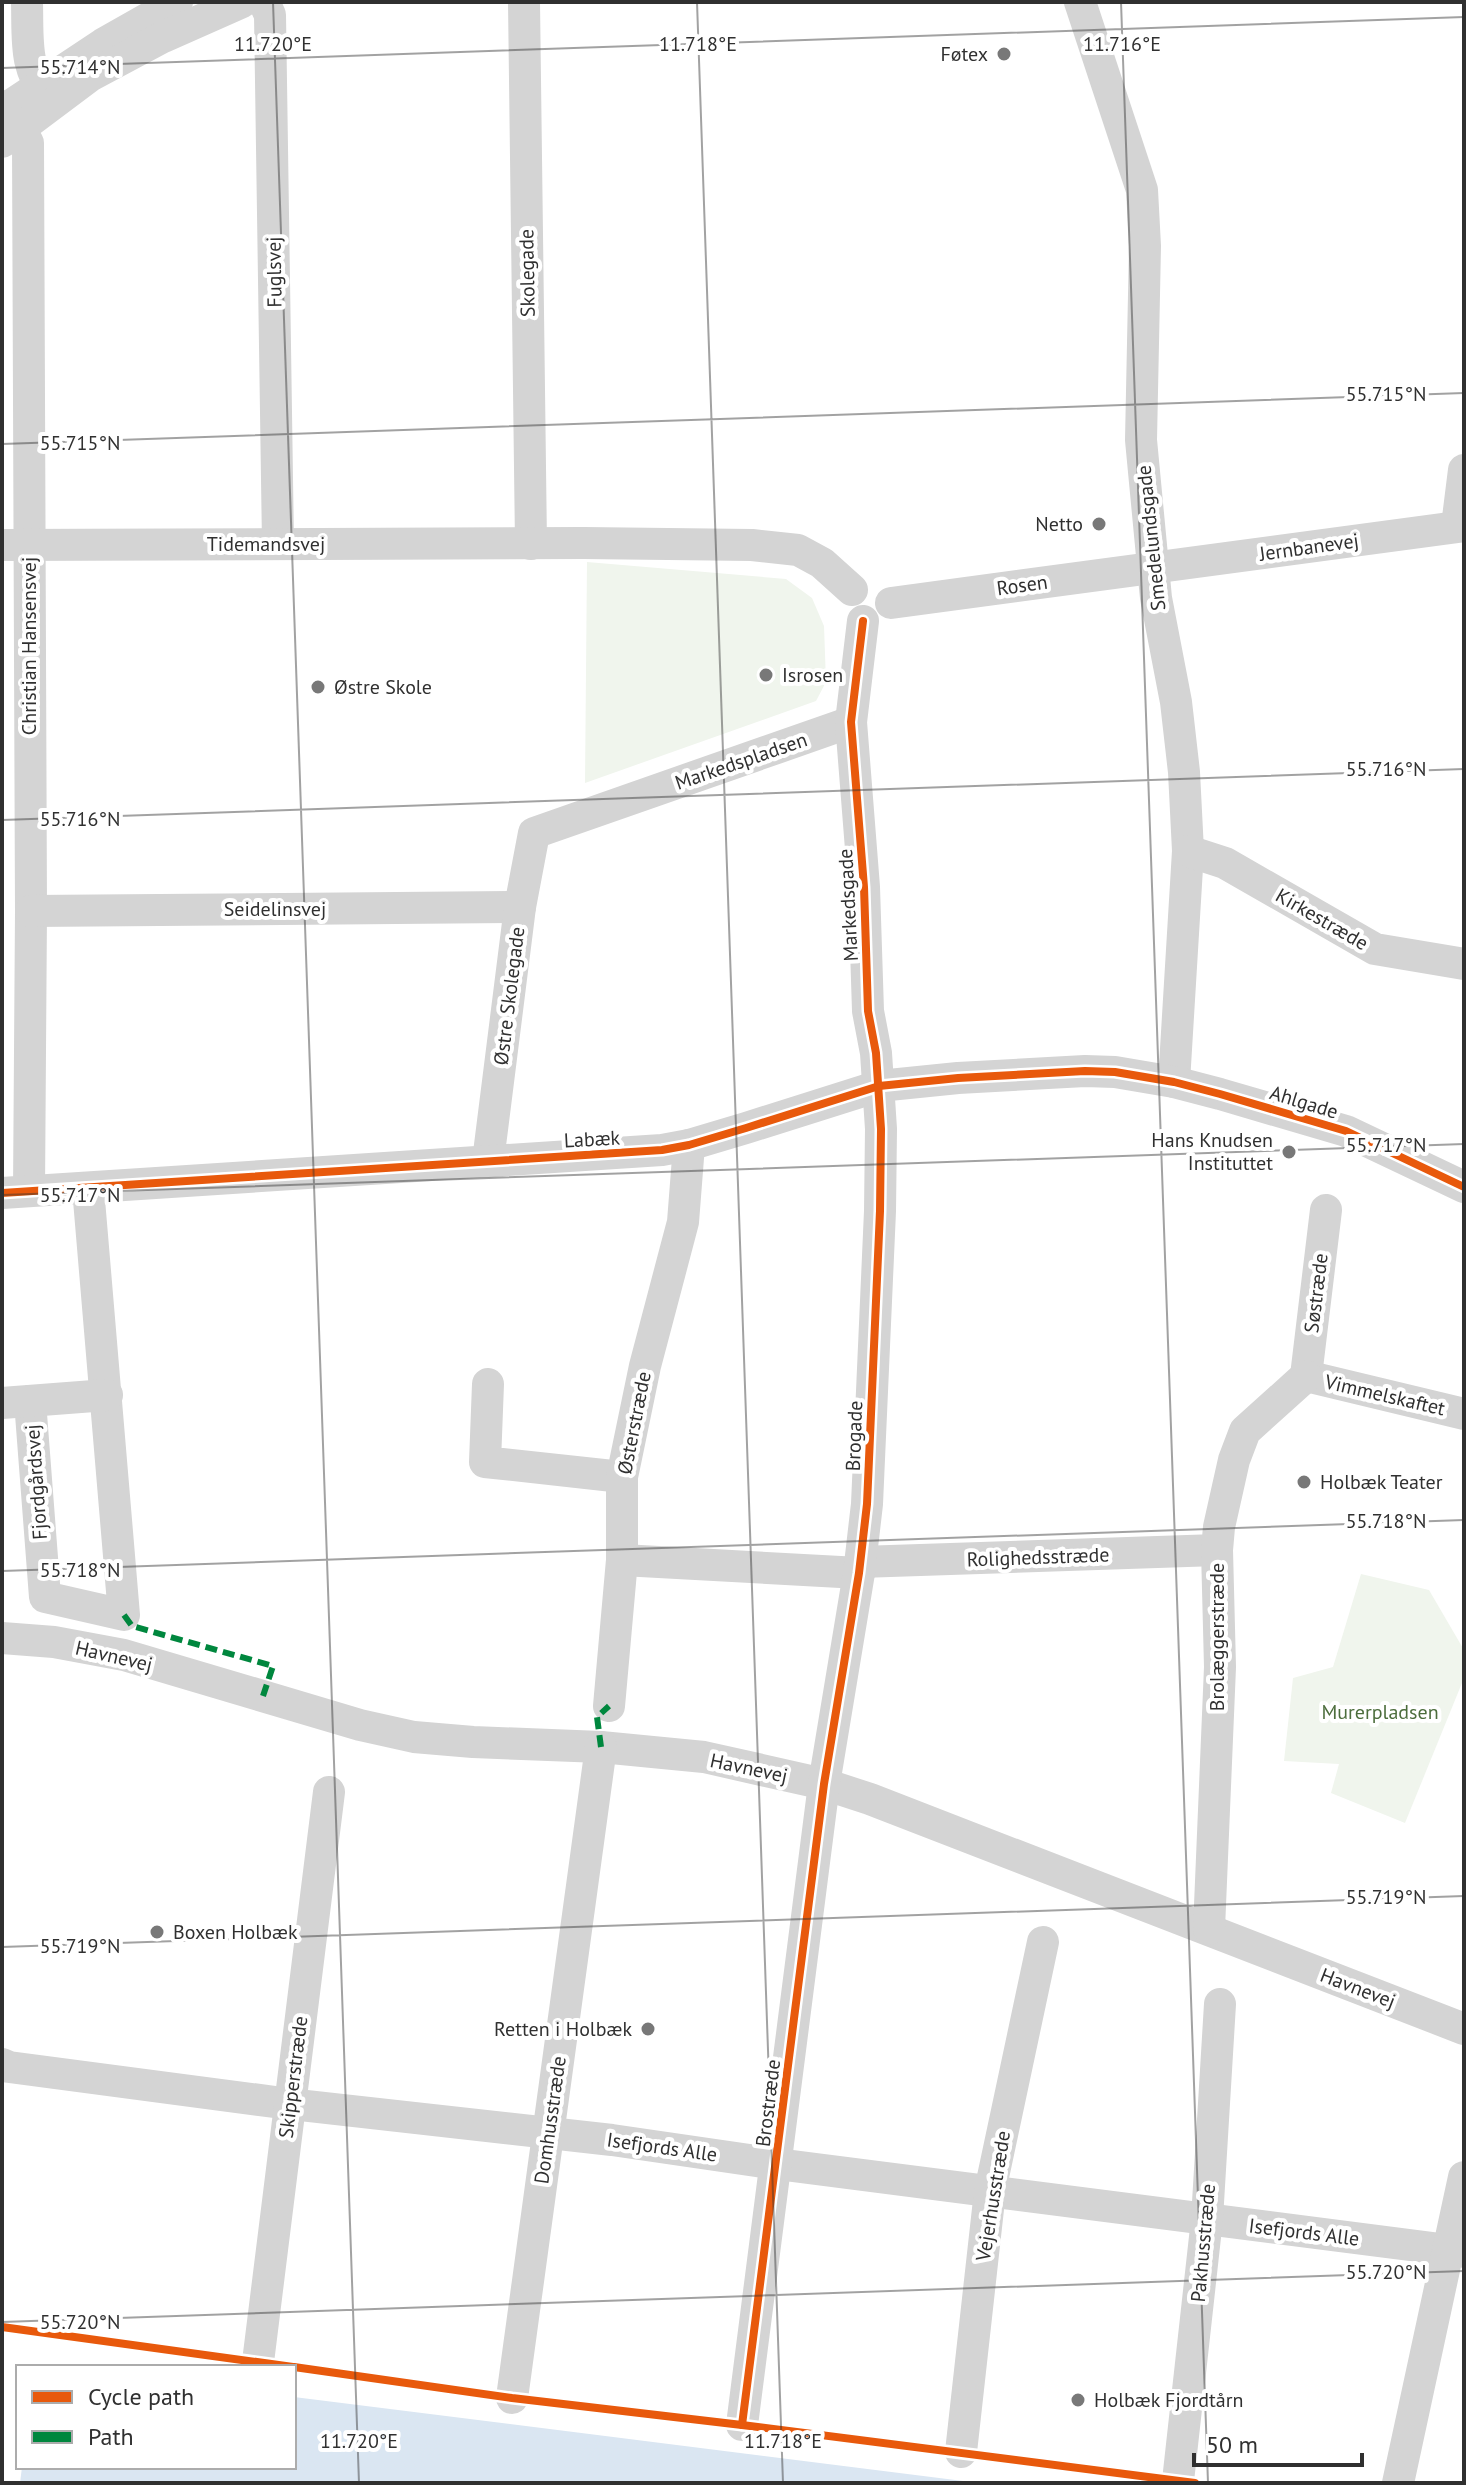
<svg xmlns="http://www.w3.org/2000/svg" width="1466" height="2485" font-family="'PT Sans',sans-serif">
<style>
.green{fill:#f0f5ed}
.water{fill:#dae6f2}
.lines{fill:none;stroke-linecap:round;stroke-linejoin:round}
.minor{stroke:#d4d4d4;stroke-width:32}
.quiet{stroke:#00873e;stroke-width:6;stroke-dasharray:12 6;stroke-linecap:butt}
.cycleway-casing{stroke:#fff;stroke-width:13}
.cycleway{stroke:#e8590c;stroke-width:8}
.ticks{fill:none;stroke:#303030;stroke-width:2;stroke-opacity:0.45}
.poi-dot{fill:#787878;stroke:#fff;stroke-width:3}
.labels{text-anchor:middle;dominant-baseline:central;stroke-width:8;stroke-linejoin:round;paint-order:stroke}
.poi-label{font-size:20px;fill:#303030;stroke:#fff;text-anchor:start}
.street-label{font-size:20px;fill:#303030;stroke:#fff}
.park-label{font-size:20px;fill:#4c6d3c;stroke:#fff}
.ticks-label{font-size:20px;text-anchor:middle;fill:#303030;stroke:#fff;stroke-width:8;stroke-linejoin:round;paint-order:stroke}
</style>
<rect width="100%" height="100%" fill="#fff"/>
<!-- green -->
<g class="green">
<polygon points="587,562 786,579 812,598 824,626 826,682 816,701 585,783"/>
<polygon points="1361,1574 1429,1590 1464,1650 1464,1678 1405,1823 1331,1793 1339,1764 1284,1761 1293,1678 1333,1667"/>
</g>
<!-- water -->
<polygon class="water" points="294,2397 979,2483 20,2483 22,2467 294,2467"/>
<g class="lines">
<!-- minor -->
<g class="minor">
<path d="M 27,2 C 28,45 24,65 49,101"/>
<polyline points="264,2 270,15 278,544"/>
<polyline points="524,2 531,544"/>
<polyline points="1080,2 1142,190 1145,246 1141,440 1156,598 1176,702 1184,772 1188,851 1174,1082"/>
<polyline points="7,106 28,143 31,911 29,1191"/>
<polyline points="2,111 103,44 177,2"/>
<polyline points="2,142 90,76 163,37 242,2"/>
<polyline points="1457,526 1464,470"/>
<polyline points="2,545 584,543 752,545 798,550 822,563 852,590"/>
<polyline points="891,603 1464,526"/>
<polyline points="1188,851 1225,863 1375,949 1464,964"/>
<polyline points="31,911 520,907"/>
<polyline points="488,1161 520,907 534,833 851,722"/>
<polyline points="2,1193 662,1150 689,1145 746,1128 879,1086 958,1078 1085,1071 1115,1072 1174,1082 1220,1094 1346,1131 1464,1187"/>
<polyline points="1306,1376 1326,1210"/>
<polyline points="1306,1376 1464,1414"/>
<polyline points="488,1384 485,1462 622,1477"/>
<polyline points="30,1401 45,1597 124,1615 88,1188"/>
<polyline points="2,1403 107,1395"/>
<polyline points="622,1560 859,1573"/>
<polyline points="860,1562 1217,1550"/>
<polyline points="2,1638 54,1642 124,1655 360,1725 414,1737 473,1742 601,1747 704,1757 824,1784 870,1799 1464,2029"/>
<polyline points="609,1706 622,1560 622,1477 645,1366 683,1222 689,1145"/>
<polyline points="1209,1929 1220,1667 1217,1550 1219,1527 1234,1460 1245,1431 1306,1376"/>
<polyline points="2,2064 9,2067 290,2104 612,2140 777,2164 1464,2252"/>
<polyline points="258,2362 329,1792"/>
<polyline points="512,2398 601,1747"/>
<polyline points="742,2425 824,1784 859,1573 867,1504 880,1211 881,1129 876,1053 868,1011 864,887 851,722 863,621"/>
<polyline points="961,2452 990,2191 1043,1942"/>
<polyline points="1178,2481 1207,2219 1220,2004"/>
<polyline points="1398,2483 1464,2177"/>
</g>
<!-- quiet -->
<g class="quiet">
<polyline points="124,1615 132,1626 273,1666 263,1696"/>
<polyline points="601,1747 597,1717 609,1706"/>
</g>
<!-- cycleway casing -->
<g class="cycleway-casing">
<g id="cycleway">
<polyline points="2,1193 662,1150 689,1145 746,1128 879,1086 958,1078 1085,1071 1115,1072 1174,1082 1220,1094 1346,1131 1464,1187"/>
<polyline points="2,2327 293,2367"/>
<polyline points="294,2367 512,2398 742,2425 1195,2483"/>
<polyline points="742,2425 824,1784 859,1573 867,1504 880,1211 881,1129 876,1053 868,1011 864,887 851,722 863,621"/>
</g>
</g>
<!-- cycleway -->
<use href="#cycleway" class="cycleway"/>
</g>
<!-- ticks -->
<path class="ticks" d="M 273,2 L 359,2483M 697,2 L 783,2483M 1121,2 L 1208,2483M 2,68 L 1464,17M 2,444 L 1464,393M 2,820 L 1464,769M 2,1195 L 1464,1144M 2,1571 L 1464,1520M 2,1947 L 1464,1896M 2,2322 L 1464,2271"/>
<!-- markers -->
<g class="poi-dot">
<circle cx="1004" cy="54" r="8"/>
<circle cx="1099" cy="524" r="8"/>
<circle cx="766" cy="675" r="8"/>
<circle cx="318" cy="687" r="8"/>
<circle cx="1289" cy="1152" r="8"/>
<circle cx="1304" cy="1482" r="8"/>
<circle cx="157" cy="1932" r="8"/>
<circle cx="648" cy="2029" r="8"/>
<circle cx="1078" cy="2400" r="8"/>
</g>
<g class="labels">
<!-- poi labels -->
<g class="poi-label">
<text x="988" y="54" text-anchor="end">Føtex</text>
<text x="1083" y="524" text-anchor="end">Netto</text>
<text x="782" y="675">Isrosen</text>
<text x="334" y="687">Østre Skole</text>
<text x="1273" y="1140" text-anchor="end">Hans Knudsen<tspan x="1273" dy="23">Instituttet</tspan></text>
<text x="1320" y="1482">Holbæk Teater</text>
<text x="173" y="1932">Boxen Holbæk</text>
<text x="632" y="2029" text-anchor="end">Retten i Holbæk</text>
<text x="1094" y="2400">Holbæk Fjordtårn</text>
</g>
<!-- street labels -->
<g class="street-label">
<text transform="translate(274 272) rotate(-91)">Fuglsvej</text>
<text transform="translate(527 273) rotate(-91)">Skolegade</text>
<text transform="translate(1151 538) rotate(-96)">Smedelundsgade</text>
<text x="266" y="544">Tidemandsvej</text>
<text transform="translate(1309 547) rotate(-8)">Jernbanevej</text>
<text transform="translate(1022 585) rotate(-8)">Rosen</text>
<text transform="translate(29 646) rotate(-90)">Christian Hansensvej</text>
<text transform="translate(741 761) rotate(-19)">Markedspladsen</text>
<text transform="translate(848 905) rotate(-93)">Markedsgade</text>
<text x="275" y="909">Seidelinsvej</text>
<text transform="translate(1322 919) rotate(30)">Kirkestræde</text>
<text transform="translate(509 996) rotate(-83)">Østre Skolegade</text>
<text transform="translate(1304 1102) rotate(17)">Ahlgade</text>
<text transform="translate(592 1139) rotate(-3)">Labæk</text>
<text transform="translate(1316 1293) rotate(-83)">Søstræde</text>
<text transform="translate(1385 1395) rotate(13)">Vimmelskaftet</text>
<text transform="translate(634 1423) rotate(-79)">Østerstræde</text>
<text transform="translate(854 1436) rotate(-88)">Brogade</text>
<text transform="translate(36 1482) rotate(-94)">Fjordgårdsvej</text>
<text transform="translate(1038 1557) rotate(-2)">Rolighedsstræde</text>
<text transform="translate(1217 1637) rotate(-90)">Brolæggerstræde</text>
<text transform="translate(114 1656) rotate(13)">Havnevej</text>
<text transform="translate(749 1768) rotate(12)">Havnevej</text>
<text transform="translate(1358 1988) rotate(21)">Havnevej</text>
<text transform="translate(293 2077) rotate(-83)">Skipperstræde</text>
<text transform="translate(768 2103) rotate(-83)">Brostræde</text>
<text transform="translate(550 2120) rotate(-82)">Domhusstræde</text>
<text transform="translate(662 2147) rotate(8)">Isefjords Alle</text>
<text transform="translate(993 2196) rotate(-81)">Vejerhusstræde</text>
<text transform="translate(1304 2232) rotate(7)">Isefjords Alle</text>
<text transform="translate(1203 2243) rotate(-85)">Pakhusstræde</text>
</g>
<!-- park labels -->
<g class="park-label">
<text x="1380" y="1712">Murerpladsen</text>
</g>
</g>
<g class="ticks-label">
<text x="273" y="51">11.720°E</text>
<text x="698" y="51">11.718°E</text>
<text x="1122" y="51">11.716°E</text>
<text x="80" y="74">55.714°N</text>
<text x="1386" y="401">55.715°N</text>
<text x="80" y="450">55.715°N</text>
<text x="1386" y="776">55.716°N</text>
<text x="80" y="826">55.716°N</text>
<text x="1386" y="1152">55.717°N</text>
<text x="80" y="1202">55.717°N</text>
<text x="1386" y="1528">55.718°N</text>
<text x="80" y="1577">55.718°N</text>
<text x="1386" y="1904">55.719°N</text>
<text x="80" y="1953">55.719°N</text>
<text x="1386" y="2279">55.720°N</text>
<text x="80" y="2329">55.720°N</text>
<text x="359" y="2448">11.720°E</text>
<text x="783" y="2448">11.718°E</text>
</g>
<!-- border -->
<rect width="1466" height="2485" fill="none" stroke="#303030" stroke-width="8"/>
<!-- legend -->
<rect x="16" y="2365" width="280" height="104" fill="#ffffff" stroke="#acacac" stroke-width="2"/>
<rect x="32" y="2391" width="40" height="12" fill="#e8590c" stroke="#acacac" stroke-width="2"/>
<text x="88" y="2405" font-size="24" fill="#303030">Cycle path</text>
<rect x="32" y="2431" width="40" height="12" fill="#00873e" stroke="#acacac" stroke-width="2"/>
<text x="88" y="2445" font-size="24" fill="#303030">Path</text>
<!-- scale -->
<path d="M1194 2453v12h168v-12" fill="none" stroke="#303030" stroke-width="4"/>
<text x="1206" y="2453" font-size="24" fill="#303030" stroke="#ffffff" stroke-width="6" paint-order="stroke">50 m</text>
</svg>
